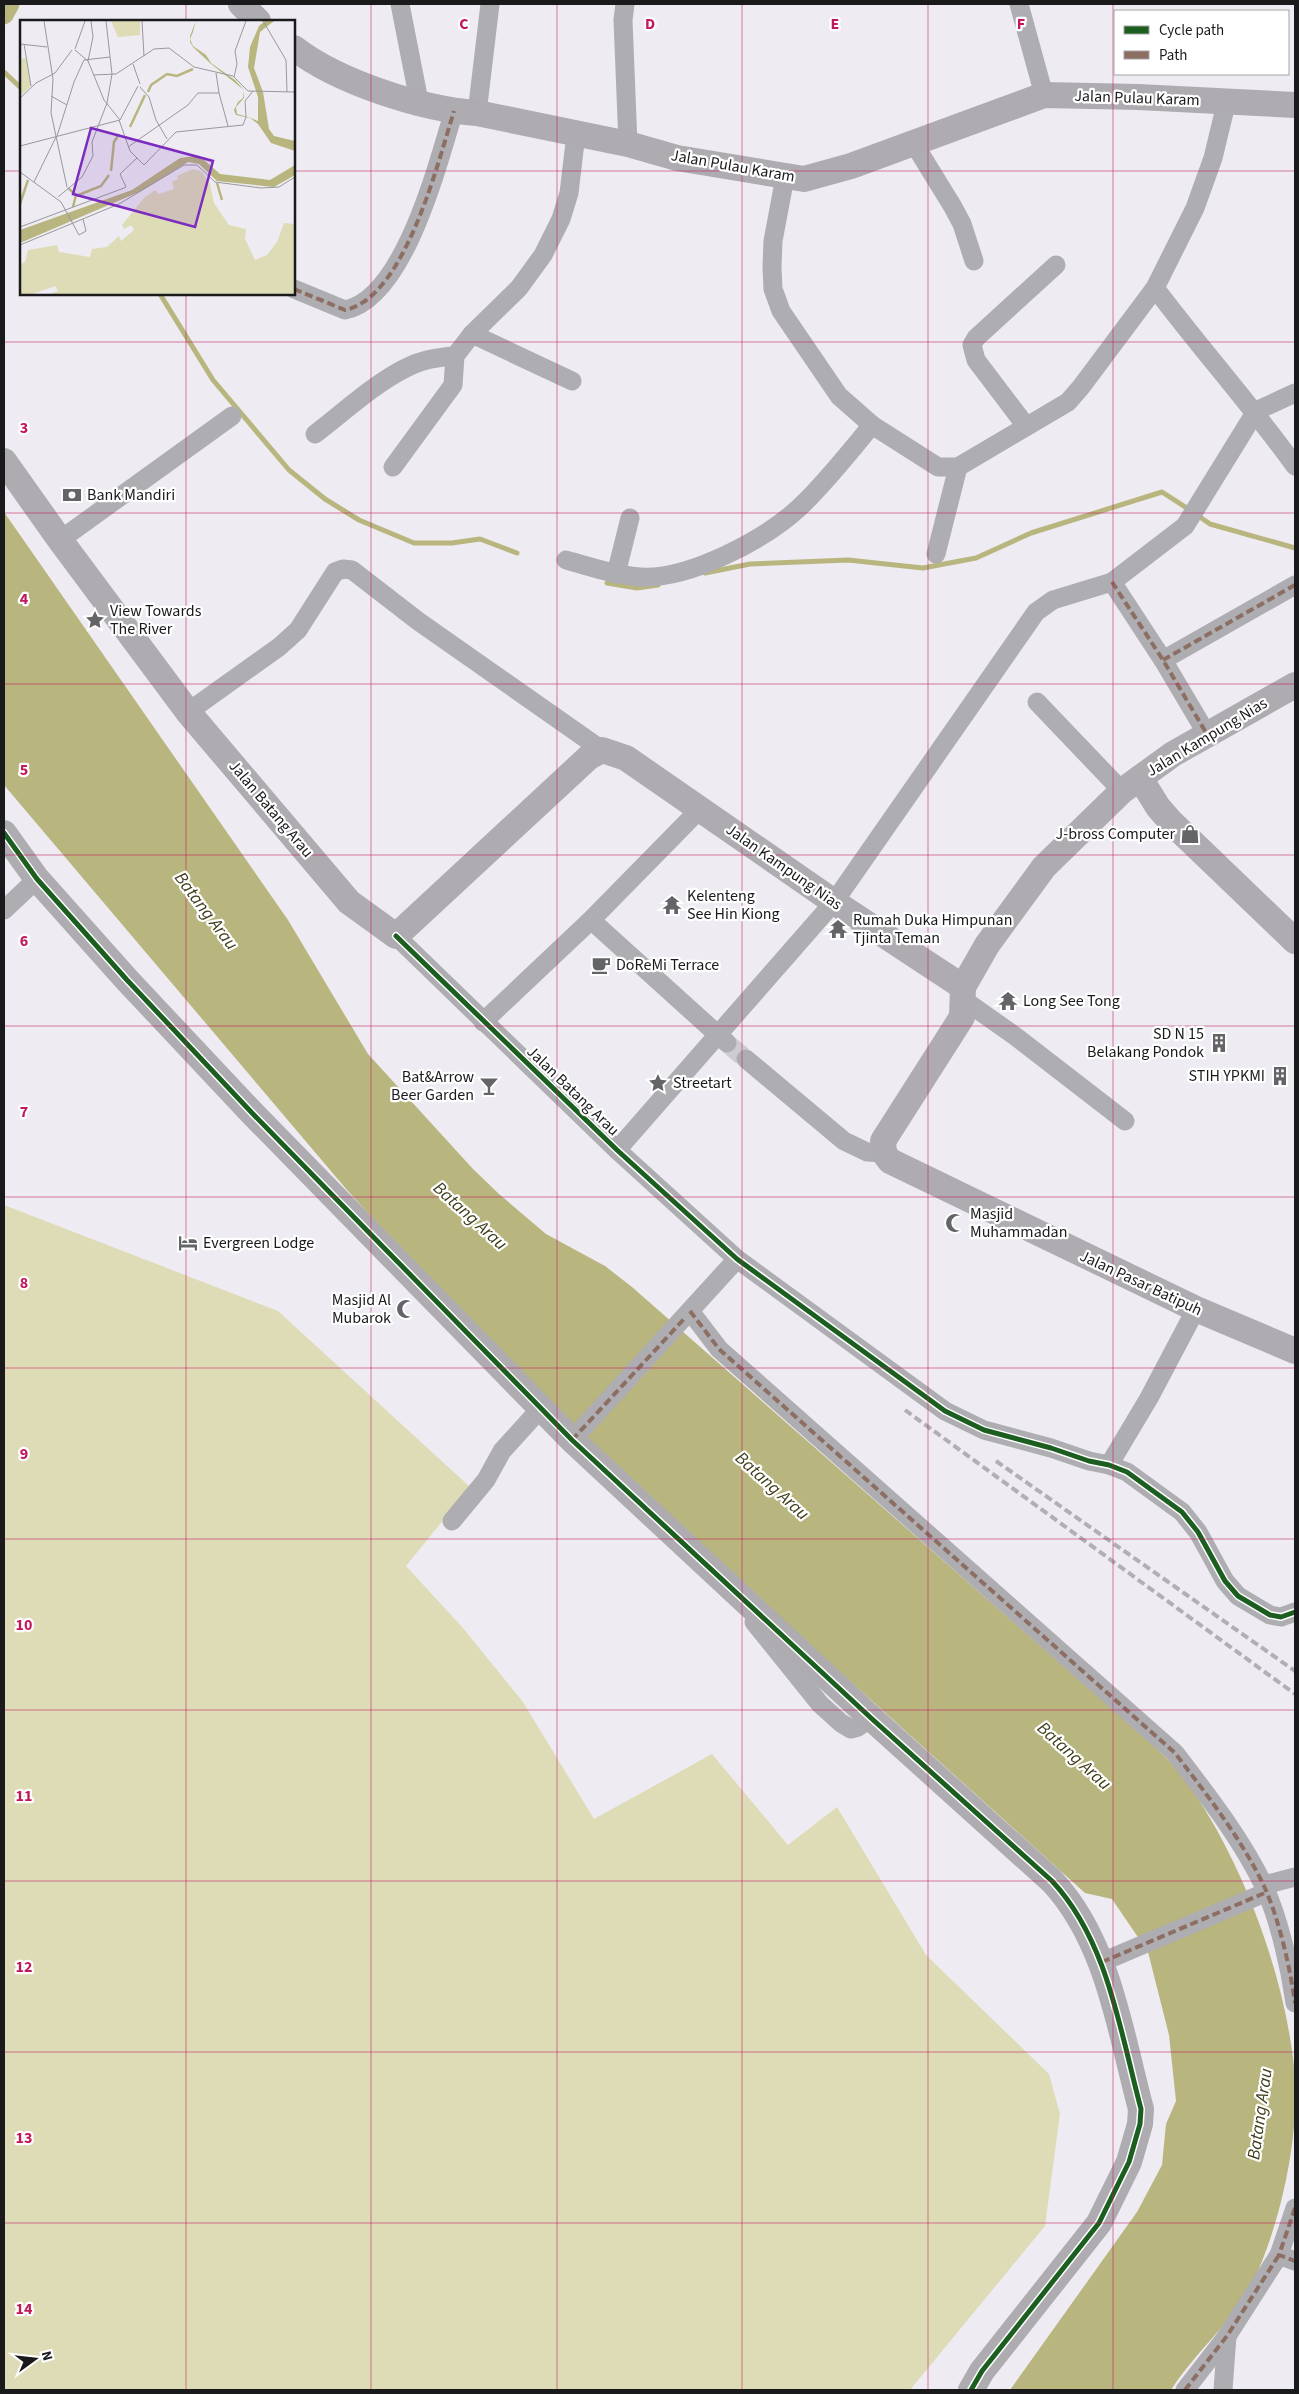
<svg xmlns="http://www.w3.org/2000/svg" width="1299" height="2394" font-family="'Source Sans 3',sans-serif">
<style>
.green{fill:#dedbb7}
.water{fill:#b8b57e}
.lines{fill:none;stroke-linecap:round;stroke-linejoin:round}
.stream{stroke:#b8b57e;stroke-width:5}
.canal{stroke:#b8b57e;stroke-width:19}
.street-tunnel{stroke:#ceccd2;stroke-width:19;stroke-dasharray:19 9;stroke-linecap:butt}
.street{stroke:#aeadb1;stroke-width:19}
.secondary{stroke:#aeacb1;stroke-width:26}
.rail{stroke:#b0b0b2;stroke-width:4;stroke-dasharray:8 4;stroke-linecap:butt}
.quiet{stroke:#8d6e63;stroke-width:4;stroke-dasharray:8 4;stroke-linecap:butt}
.cycleway-casing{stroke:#fff;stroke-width:8}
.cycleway{stroke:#1b5e20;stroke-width:5}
.grid{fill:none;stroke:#c2185b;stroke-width:1;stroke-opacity:0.55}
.labels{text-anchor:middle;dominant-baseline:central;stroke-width:4.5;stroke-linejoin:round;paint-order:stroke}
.street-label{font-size:16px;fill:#1a191c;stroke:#fff}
.poi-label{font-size:16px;fill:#1a191c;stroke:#fff;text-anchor:start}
.water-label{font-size:18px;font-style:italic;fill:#3e3c18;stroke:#fff}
.inset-river{fill:none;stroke:#b8b57e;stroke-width:2.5}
.inset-road{fill:none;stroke:#99989c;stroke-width:1}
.view{fill:#7b2cbf;fill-opacity:0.15;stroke:#7b2cbf;stroke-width:2.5}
.inset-edge{fill:none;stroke:#1a191c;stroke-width:2.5}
.grid-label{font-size:16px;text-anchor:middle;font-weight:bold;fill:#c2185b;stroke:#fff;stroke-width:4.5;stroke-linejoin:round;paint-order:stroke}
</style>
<rect width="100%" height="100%" fill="#eeecf2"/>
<!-- green -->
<polygon class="green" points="4,1205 278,1311 470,1487 406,1566 463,1628 523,1702 594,1819 712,1754 788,1845 837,1807 926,1955 1049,2074 1060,2114 1045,2226 910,2390 4,2390"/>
<!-- water -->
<path class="water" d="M 4,512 L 288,920 L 368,1054 L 473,1169 L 499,1194 L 546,1234 L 605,1266 L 632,1287 L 1120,1716 C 1139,1734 1169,1757 1183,1777 C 1242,1857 1287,1979 1295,2077 C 1299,2148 1277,2240 1243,2302 C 1238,2311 1228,2320 1221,2328 C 1204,2348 1185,2368 1171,2390 L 1010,2390 L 1137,2212 L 1162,2165 L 1166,2124 L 1176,2101 L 1169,2035 L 1148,1952 L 1112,1899 L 1085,1893 L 585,1442 L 487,1345 L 347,1190 L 4,785 Z"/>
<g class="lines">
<!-- stream -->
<g class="stream">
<polyline points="4,72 21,88"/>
<polyline points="160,294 213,380 289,470 325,499 359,520 414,543 452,543 480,539 517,553"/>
<polyline points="1197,515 1210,524 1295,548"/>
<polyline points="705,573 750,564 848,560 923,568 976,558 1031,533 1162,492 1190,510"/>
<polyline points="607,583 637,588 658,585"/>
</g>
<!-- canal -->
<polyline class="canal" points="4,15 10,4"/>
<!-- street-tunnel -->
<polyline class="street-tunnel" points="728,1044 746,1059"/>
<!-- street -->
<g class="street">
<polyline points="400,4 419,101"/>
<polyline points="625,4 623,20 628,144"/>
<polyline points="1019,4 1044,95"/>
<polyline points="477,113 490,4"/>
<polyline points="913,142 953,207 962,224 974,261"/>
<polyline points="785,177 773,241 772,267 773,289 781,311 839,396 872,425 938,467 958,467 1068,402 1081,387 1155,288 1195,208 1213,158 1227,100"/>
<path d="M 1155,288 C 1201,349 1251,405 1295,466"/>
<path d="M 294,289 L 345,310 C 405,298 438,162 454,111"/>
<polyline points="472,334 572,381"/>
<polyline points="1026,426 976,360 972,345 976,338 1056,265"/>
<path d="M 315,434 C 344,412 377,381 410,366 C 424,359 439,357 455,356"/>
<polyline points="393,467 453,385 455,356 472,334 519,288 543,255 561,219 569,193 576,134"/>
<polyline points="60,540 232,416"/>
<polyline points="936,554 958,467"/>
<path d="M 566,560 C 590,567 615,575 640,577 C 689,580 766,539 801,506 C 827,481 849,453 872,425"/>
<polyline points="616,574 630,518"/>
<polyline points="1112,582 1163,660 1208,736"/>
<polyline points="1163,660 1295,585"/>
<polyline points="1037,702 1122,791"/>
<polyline points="188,712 279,647 298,630 335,572 343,569 352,570 418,621 602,750"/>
<polyline points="4,910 37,879"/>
<polyline points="591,920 727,1043"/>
<polyline points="396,936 617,1150 737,1259 945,1411 984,1430 1051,1448 1089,1461 1109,1465 1127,1472 1182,1512 1198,1532 1225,1581 1238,1596 1270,1615 1281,1617 1295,1612"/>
<polyline points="964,1000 1015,1036 1125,1121"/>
<polyline points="483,1022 591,920 701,808"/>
<polyline points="746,1059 844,1141 867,1152 884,1153"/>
<polyline points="617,1150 834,902 1036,612 1053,600 1112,582 1185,526 1256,411 1295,393"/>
<path d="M 690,1311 L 719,1349 L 1175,1753 C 1207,1795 1241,1838 1264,1886 C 1279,1919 1290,1967 1295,2003"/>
<polyline points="572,1440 737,1259"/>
<polyline points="1109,1465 1149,1398 1196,1309"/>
<polyline points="452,1521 486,1480 502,1451 541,1408"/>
<polyline points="754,1622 820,1704 841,1723 851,1729 858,1727 871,1718"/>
<polyline points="1264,1885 1295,1877"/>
<polyline points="1102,1962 1267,1892"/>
<polyline points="1295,2208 1279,2255 1295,2261"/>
<polyline points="1185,2390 1227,2336 1279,2255"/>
<polyline points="1223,2390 1227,2336"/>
</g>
<!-- secondary -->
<g class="secondary">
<polyline points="241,4 258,21"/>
<path d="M 294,48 C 338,82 421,109 477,113 L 628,144 L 677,158 L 804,179 L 851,166 L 1044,95 L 1138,97 L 1295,105"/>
<polyline points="4,461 60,540 188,712 349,902 396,936 589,757 602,750 626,758 834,902 963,987"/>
<polyline points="1140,778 1158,807 1171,822 1295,941"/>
<path d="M 4,833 L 37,879 L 127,980 L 253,1114 L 572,1440 L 871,1718 L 1052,1881 C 1108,1941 1120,2031 1141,2109 L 1140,2124 L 1129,2162 L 1099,2223 L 982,2371 L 971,2390"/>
<polyline points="963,987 962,1017 883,1141 884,1153 890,1161 1196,1309 1295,1351"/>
<polyline points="963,987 987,945 1044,867 1122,791 1173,754 1295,685"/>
</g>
<!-- rail -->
<g class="rail">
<polyline points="905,1410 1295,1694"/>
<polyline points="996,1461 1295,1671"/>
</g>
<!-- quiet -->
<g class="quiet">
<polyline points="255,21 256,20"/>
<path d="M 294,289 L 345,310 C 405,298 438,162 454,111"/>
<polyline points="1112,582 1163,660 1208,736"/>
<polyline points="1163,660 1295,585"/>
<path d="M 690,1311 L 719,1349 L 1175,1753 C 1207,1795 1241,1838 1264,1886 C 1279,1919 1290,1967 1295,2003"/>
<polyline points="572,1440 684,1319"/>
<polyline points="1102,1962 1267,1892"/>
<polyline points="1295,2208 1279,2255 1295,2261"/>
<polyline points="1185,2390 1227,2336 1279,2255"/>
</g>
<!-- cycleway casing -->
<g class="cycleway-casing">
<g id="cycleway">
<path d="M 4,833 L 37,879 L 127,980 L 253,1114 L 572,1440 L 871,1718 L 1052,1881 C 1108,1941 1120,2031 1141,2109 L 1140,2124 L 1129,2162 L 1099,2223 L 982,2371 L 971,2390"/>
<polyline points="396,936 617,1150 737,1259 945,1411 984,1430 1051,1448 1089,1461 1109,1465 1127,1472 1182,1512 1198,1532 1225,1581 1238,1596 1270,1615 1281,1617 1295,1612"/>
</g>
</g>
<!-- cycleway -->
<use href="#cycleway" class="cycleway"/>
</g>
<!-- grid -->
<path class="grid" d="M 186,4 L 186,21M 371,4 L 371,2390M 557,4 L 557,2390M 742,4 L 742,2390M 928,4 L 928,2390M 1113,4 L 1113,2390M 4,171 L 21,171M 294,171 L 1295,171M 186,294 L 186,2390M 4,342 L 1295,342M 4,513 L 1295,513M 4,684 L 1295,684M 4,855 L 1295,855M 4,1026 L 1295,1026M 4,1197 L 1295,1197M 4,1368 L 1295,1368M 4,1539 L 1295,1539M 4,1710 L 1295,1710M 4,1881 L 1295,1881M 4,2052 L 1295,2052M 4,2223 L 1295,2223"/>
<!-- icons -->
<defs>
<g id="bank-bare" transform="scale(1.5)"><path d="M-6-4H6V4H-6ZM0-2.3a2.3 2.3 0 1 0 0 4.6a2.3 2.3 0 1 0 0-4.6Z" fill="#646367" stroke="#fff" stroke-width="2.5" paint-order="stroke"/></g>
<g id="sight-bare" transform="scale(1.5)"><path d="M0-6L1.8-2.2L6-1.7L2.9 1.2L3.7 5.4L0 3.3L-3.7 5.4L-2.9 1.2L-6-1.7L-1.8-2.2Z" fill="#646367" stroke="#fff" stroke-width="2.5" paint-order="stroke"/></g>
<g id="shop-bare" transform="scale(1.5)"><path d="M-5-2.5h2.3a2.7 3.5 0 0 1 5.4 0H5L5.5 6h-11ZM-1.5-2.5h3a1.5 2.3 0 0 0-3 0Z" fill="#646367" stroke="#fff" stroke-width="2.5" paint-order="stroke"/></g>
<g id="temple-bare" transform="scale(1.5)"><path d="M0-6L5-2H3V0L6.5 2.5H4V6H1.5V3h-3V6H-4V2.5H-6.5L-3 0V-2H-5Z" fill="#646367" stroke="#fff" stroke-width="2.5" paint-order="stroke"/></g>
<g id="cafe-bare" transform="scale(1.5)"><path d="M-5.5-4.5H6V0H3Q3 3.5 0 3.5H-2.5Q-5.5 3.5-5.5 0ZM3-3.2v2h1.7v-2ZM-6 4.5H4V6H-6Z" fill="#646367" stroke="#fff" stroke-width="2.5" paint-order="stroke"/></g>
<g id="building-bare" transform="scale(1.5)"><path d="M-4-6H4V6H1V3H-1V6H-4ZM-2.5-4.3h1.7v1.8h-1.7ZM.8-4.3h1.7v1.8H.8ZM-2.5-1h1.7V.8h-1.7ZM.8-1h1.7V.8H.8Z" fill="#646367" stroke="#fff" stroke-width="2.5" paint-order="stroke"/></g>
<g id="bar-bare" transform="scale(1.5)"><path d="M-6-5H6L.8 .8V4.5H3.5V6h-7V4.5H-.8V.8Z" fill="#646367" stroke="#fff" stroke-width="2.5" paint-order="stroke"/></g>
<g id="mosque-bare" transform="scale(1.5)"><path d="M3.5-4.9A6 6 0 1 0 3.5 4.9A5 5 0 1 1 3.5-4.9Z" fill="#646367" stroke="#fff" stroke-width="2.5" paint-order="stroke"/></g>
<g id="hotel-bare" transform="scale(1.5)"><path d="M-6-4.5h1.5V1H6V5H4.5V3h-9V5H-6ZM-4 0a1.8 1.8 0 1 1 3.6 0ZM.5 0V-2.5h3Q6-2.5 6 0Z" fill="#646367" stroke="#fff" stroke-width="2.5" paint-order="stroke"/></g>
</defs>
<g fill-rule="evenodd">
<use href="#bank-bare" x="72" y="495"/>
<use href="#sight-bare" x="95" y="620"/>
<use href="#shop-bare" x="1190" y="834"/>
<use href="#temple-bare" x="672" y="905"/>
<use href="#temple-bare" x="838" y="929"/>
<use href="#cafe-bare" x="601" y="965"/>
<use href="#temple-bare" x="1008" y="1001"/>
<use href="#building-bare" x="1219" y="1043"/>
<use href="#building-bare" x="1280" y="1076"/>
<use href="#sight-bare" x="658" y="1083"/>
<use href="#bar-bare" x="489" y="1086"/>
<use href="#mosque-bare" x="955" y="1223"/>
<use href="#hotel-bare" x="188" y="1243"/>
<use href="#mosque-bare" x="406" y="1309"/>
</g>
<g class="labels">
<!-- street labels -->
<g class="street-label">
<text transform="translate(1137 98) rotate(2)">Jalan Pulau Karam</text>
<text transform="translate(733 166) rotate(10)">Jalan Pulau Karam</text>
<text transform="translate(1207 737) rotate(-31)">Jalan Kampung Nias</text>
<text transform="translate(271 809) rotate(50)">Jalan Batang Arau</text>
<text transform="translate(784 867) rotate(35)">Jalan Kampung Nias</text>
<text transform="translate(573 1091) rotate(44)">Jalan Batang Arau</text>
<text transform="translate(1141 1283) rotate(25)">Jalan Pasar Batipuh</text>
</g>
<!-- poi labels -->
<g class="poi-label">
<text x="87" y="495">Bank Mandiri</text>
<text x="110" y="611">View Towards<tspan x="110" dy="18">The River</tspan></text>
<text x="1175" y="834" text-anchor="end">J-bross Computer</text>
<text x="687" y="896">Kelenteng<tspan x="687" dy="18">See Hin Kiong</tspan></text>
<text x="853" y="920">Rumah Duka Himpunan<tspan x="853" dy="18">Tjinta Teman</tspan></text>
<text x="616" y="965">DoReMi Terrace</text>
<text x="1023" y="1001">Long See Tong</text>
<text x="1204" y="1034" text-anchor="end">SD N 15<tspan x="1204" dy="18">Belakang Pondok</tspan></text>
<text x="1265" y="1076" text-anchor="end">STIH YPKMI</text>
<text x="474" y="1077" text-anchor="end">Bat&amp;Arrow<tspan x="474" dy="18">Beer Garden</tspan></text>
<text x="673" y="1083">Streetart</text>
<text x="970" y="1214">Masjid<tspan x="970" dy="18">Muhammadan</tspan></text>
<text x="203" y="1243">Evergreen Lodge</text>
<text x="391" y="1300" text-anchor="end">Masjid Al<tspan x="391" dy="18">Mubarok</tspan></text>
</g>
<!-- water labels -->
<g class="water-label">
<text transform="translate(206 911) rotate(53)">Batang Arau</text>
<text transform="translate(470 1216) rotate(42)">Batang Arau</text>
<text transform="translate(772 1486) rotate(42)">Batang Arau</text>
<text transform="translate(1074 1756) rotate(42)">Batang Arau</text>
<text transform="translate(1260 2114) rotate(-82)">Batang Arau</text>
</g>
</g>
<!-- overview -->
<g transform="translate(20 20)">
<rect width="275" height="275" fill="#eeecf2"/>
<path d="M 91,1 L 120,1 L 120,15 L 98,17 ZM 6,38 L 11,66 L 0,76 L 0,39 ZM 173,149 L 181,151 L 190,164 L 194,183 L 209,205 L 226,209 L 225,219 L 235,240 L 247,235 L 257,222 L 264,203 L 275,204 L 275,274 L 30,274 L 38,271 L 35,266 L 13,274 L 0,274 L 0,244 L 5,242 L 8,230 L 37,225 L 39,232 L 70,237 L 72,229 L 87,227 L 99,216 L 101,221 L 114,210 L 111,205 L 104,209 L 102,205 L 124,178 L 135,170 L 139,174 L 154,169 L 152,162 L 158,159 L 157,156 Z" fill="#dedbb7"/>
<path d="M 176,1 L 173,12 L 170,19 L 173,26 L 186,35 L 191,43 L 215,60 L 224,70 L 224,78 L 216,87 L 217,94 L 228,97 L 238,101 L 238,77 L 228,47 L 230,27 L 239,6 L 245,1 L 254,1 L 240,12 L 234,48 L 243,72 L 249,109 L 254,116 L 275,121 L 275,131 L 251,123 L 238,104 L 230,98 L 216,95 L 215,93 L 214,90 L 218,82 L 223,78 L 224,70 L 190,43 L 173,27 L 170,22 L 170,16 ZM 175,136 L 184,140 L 200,154 L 250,160 L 275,145 L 275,155 L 254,167 L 197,161 L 179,144 L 168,142 L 119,172 L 0,223 L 0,210 L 112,170 L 160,138 Z" fill="#b8b57e"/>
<path class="inset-river" d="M 128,72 L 131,65 L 147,54 L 157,56 L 173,49M 110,107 L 125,75M 91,151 L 94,122 L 99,114M 197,163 L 202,180M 48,168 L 56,175 L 53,187M 56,176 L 81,166 L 89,155M 0,184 L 8,160"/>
<path class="inset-road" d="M 24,1 L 33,59 L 31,93 L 47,167M 86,1 L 92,54M 122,1 L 124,36M 243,1 L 266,40 L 267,72M 0,24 L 27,27M 4,24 L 11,66M 55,29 L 65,1M 55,30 L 68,41M 68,41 L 84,80 L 100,100M 68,41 L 73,17 L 71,1M 113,44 L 120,64M 73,55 L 96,54 L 134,29 L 149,28 L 174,47 L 213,56 L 228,71 L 275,72M 214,57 L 217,44 L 215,31 L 226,1M 120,67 L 129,77 L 136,100 L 147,119M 199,73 L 208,106M 31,76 L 47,85M 0,78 L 16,63 L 35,53 L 52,30M 99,100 L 110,131 L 124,145 L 156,112 L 223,105 L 226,97 L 225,81 L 233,71M 100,100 L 118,66M 37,116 L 54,62 L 64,40 L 90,37M 0,126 L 100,100M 108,127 L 168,85 L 178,73 L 199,73 L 196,53M 0,152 L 41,182 L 59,215 L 66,211 L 63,199M 14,162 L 36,117M 38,177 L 62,157 L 73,136 L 72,122 L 87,83 L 92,54M 0,207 L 104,168 L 106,167 L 100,154 L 117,138M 0,225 L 99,184 L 164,145 L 177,145 L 195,162 L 241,168 L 259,167 L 275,157"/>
<path class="view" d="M 71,108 L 193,141 L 175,207 L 53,174 Z"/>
<rect width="275" height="275" class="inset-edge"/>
</g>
<g class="grid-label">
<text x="464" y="29">C</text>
<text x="650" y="29">D</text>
<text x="835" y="29">E</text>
<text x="1021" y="29">F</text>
<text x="24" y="433">3</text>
<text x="24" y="604">4</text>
<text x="24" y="775">5</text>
<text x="24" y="946">6</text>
<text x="24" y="1117">7</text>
<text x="24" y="1288">8</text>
<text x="24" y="1459">9</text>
<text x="24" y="1630">10</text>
<text x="24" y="1801">11</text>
<text x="24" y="1972">12</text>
<text x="24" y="2143">13</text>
<text x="24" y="2314">14</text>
</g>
<!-- border -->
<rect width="1299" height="2394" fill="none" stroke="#1a191c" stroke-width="10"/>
<!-- legend -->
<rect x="1114" y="10" width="175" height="65" fill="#ffffff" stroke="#a3a3a4"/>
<rect x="1124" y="26" width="25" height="8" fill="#1b5e20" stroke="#a3a3a4"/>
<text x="1159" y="35" font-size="15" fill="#1a191c">Cycle path</text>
<rect x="1124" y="51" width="25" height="8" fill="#8d6e63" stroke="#a3a3a4"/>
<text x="1159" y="60" font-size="15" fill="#1a191c">Path</text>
<!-- north arrow -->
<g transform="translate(35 2359) rotate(75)" stroke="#ffffff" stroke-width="4" paint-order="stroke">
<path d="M0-4L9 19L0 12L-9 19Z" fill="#1a191c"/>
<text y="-8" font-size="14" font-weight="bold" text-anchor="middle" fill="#1a191c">N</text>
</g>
</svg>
